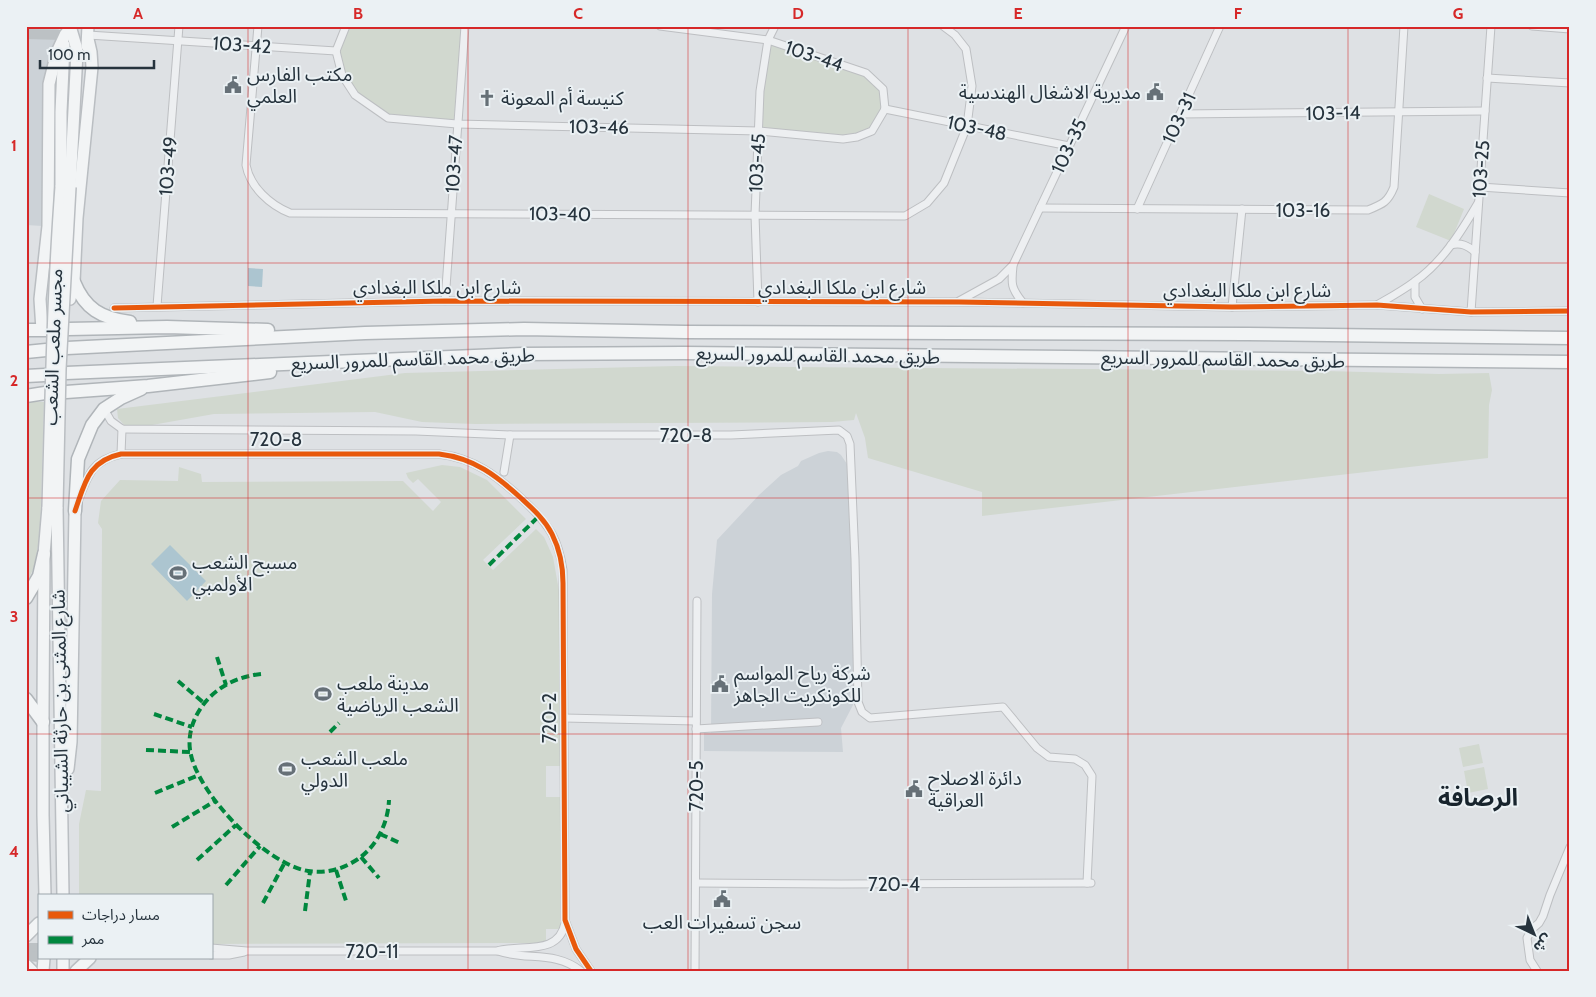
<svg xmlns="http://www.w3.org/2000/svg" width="1596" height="997" font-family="Cabin,'Noto Sans Arabic',sans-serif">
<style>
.built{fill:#ccd2d7}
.green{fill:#d1d8cf}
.water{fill:#acc5d0}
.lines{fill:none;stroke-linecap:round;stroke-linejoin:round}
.street-casing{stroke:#bdbfc2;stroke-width:9}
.primary-casing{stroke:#babec2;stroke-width:14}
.highway-casing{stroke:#b0b5b9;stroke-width:15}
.street{stroke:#edeff1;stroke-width:7}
.secondary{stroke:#bcc1c4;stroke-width:10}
.primary{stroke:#f2f4f5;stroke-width:11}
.highway{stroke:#f2f4f5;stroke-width:12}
.primary-bridge-casing{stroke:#babec2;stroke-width:14;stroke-linecap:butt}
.primary-bridge{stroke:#f2f4f5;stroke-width:11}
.quiet{stroke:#00873e;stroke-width:4;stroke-dasharray:8 4;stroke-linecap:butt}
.cycleway-casing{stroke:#ebf1f4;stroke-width:8}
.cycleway{stroke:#e8590c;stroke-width:5}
.grid{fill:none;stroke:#d62828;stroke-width:1;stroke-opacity:0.55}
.labels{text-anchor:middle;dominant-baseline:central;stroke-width:4;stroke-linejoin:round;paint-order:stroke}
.street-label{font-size:19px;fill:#26333d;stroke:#ebf1f4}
.poi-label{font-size:19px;fill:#26333d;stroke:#ebf1f4;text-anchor:start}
.district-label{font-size:24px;font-weight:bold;fill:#18242d;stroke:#ebf1f4}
.neatline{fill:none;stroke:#d62828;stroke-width:2}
.grid-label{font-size:16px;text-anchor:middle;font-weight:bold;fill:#d62828}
</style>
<rect width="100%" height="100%" fill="#dee1e4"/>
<!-- built -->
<g class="built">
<polygon points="26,26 59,26 43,226 26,225"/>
<polygon points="828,451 837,452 841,455 849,467 855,695 853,705 841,728 843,752 704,751 704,733 711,733 712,594 717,540 759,495 781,475 798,466 801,461 819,453"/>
</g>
<!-- green -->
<g class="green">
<polygon points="347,26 464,26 454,119 429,122 388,118 355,95 342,75 336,51"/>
<polygon points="768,40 866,73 883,89 885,109 872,131 857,137 759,131"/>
<polygon points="1429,194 1464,209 1451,241 1416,227"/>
<polygon points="676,366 1326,371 1439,374 1489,373 1492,390 1489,405 1488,458 982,516 982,492 868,458 865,438 856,413 854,420 832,422 475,424 422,422 375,412 214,414 152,425 126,427 118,418 117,409 405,373"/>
<polygon points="26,402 44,402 40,535 34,567 26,585"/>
<polygon points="442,465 460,467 487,480 526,519 483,560 493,570 536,529 544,537 553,557 559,591 560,766 546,766 546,797 560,797 560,929 546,929 546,943 211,944 211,896 79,896 79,824 86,790 101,791 102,529 98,523 101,501 120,480 178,481 179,467 201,474 202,482 403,481 433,511 441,502 418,479 413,483 408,478 406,473"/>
<polygon points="1479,744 1483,763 1463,767 1459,748"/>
<polygon points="1484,767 1488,789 1468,793 1464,771"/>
</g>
<!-- water -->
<g class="water">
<polygon points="248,268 263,269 262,287 248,286"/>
<polygon points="170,545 206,581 187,601 151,564"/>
</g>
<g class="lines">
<!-- street casing -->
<g class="street-casing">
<g id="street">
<path d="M 258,26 L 246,165 C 250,187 270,205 290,213 L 905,216 L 927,203 L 944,183 L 967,126 L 972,86 L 966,49 L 955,35 L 943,26"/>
<polyline points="660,26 768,40 866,73 883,89 885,109"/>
<polyline points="1532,26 1570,29"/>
<polyline points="88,35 336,51"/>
<polyline points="336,51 342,75 355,95 388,118 457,124 759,131 843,139 857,137 872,131 885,109"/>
<polyline points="336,51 346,26"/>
<polyline points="1487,78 1570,83"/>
<polyline points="885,109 1069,146"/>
<polyline points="1180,114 1485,111"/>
<polyline points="1480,187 1570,193"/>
<path d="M 1040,208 L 1368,210 C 1383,204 1388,202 1394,187 L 1404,26"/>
<polyline points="1137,209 1220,26"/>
<path d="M 1451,245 C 1461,242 1468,246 1475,252"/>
<path d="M 1013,266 C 1011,284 1011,288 1023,303"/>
<polyline points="1415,282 1415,297 1422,309"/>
<polyline points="445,301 465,26"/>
<polyline points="959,301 999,279 1013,265 1126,26"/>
<polyline points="758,302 755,215 760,91 768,40 775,26"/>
<path d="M 1377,305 C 1389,298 1402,291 1414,282 C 1442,263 1461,232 1478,203"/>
<polyline points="157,306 179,26"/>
<polyline points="1232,307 1242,209"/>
<polyline points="114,308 445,301 959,302 1232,307 1377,305 1471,312 1570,311"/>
<polyline points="1471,312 1491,26"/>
<polyline points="104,409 111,421 122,429 416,431 510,435 731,435 839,430 847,436 850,444 855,559 858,702 862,712 870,718 1003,707 1037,748 1049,757 1075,759 1085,765 1092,776 1087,883"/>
<polyline points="121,454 122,429"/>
<polyline points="504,472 510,435"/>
<path d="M 79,499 C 88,474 93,460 121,454 L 439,454 C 474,458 497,476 522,499 C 533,509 544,520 552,534 C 558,545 561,557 563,570 L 565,920 L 576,949 L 591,971"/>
<polyline points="564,718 696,721"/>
<polyline points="696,729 818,722"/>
<polyline points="696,883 841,884 1091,883"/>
<path d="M 211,948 L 247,951 L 497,951 C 521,944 559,956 565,923"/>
<path d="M 498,951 C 527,961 554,950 581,971"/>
<polyline points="211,955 229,955 244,952"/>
<polyline points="695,971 697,601"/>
<polyline points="1537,971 1530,960 1527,938 1532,929 1539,923 1543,916 1550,895 1570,847"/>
</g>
</g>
<!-- primary casing -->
<g class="primary-casing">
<g id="primary">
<polyline points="70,26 76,46 77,52 70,187"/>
<polyline points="87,46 88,26"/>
<polyline points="61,187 61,112 64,45"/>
<polyline points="70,299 74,282 77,218 92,67 91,52 88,39"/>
<polyline points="42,330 40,299 48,226 49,84 57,52 65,35 72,26"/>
<polyline points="57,507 63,896"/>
<polyline points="68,769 71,742 75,511"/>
<polyline points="45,896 43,815 43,709 44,554 48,507"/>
<polyline points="26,936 39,923"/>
<polyline points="63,958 63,971"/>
<polyline points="26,965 32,971"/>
<polyline points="43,971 44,958"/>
<polyline points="76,971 90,958"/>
</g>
</g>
<!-- highway casing -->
<g class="highway-casing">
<g id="highway">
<path d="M 74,282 C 85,309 101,318 130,322"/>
<polyline points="68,329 167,327 268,330"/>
<polyline points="26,330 47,330"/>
<polyline points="67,348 365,333 524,329 685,332 1248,334 1570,338"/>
<polyline points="26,352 46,350"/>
<polyline points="66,373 523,354 683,353 1570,362"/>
<polyline points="26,376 45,375"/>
<polyline points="66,392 148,386 270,372"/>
<polyline points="26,396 45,393"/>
<polyline points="75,511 78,459 92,425 104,409 121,398 141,389"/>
<polyline points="26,598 39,576 44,554"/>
<polyline points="26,699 43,722"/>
</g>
</g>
<!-- street -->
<use href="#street" class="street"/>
<!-- secondary -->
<g class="secondary">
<polyline points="26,34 65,35"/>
<polyline points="26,948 39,948"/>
<polyline points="26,956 39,957"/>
</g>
<!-- primary -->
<use href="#primary" class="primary"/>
<!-- highway -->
<use href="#highway" class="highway"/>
<!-- primary-bridge casing -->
<g class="primary-bridge-casing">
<g id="primary-bridge">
<path d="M 48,507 C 51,400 53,293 61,187"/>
<polyline points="57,507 60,369 70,187"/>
</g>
</g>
<!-- primary-bridge -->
<use href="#primary-bridge" class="primary-bridge"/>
<!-- quiet -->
<g class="quiet">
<polyline points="489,565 539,516"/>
<polyline points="217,657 226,685"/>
<path d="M 261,674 C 241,676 222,684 208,699 C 194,714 186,735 191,755 C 200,796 266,864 308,871 C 326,874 343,869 358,859 C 377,846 388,823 389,800"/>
<polyline points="178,681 204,703"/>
<polyline points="154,714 192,727"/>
<polyline points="330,732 339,723"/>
<polyline points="146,750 190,752"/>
<polyline points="155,793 199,775"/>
<polyline points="172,827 215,801"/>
<polyline points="380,834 400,843"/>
<polyline points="361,857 379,878"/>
<polyline points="197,860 236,825"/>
<polyline points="336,870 347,904"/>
<polyline points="226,885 260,846"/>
<polyline points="263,903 285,862"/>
<polyline points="305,911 310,872"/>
</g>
<!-- cycleway casing -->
<g class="cycleway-casing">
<g id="cycleway">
<polyline points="114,308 445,301 959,302 1232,307 1377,305 1471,312 1570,311"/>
<path d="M 75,511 C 85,483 88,461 121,454 L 439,454 C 474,458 497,476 522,499 C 534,510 545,520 552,534 C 560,550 563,566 563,583 L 565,920 L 576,949 L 591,971"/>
</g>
</g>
<!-- cycleway -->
<use href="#cycleway" class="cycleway"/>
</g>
<!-- grid -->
<path class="grid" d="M 248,26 L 248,971M 468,26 L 468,971M 688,26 L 688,971M 908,26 L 908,971M 1128,26 L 1128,971M 1348,26 L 1348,971M 26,263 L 1570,263M 26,498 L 1570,498M 26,734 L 1570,734"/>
<!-- icons -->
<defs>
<g id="civic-bare" transform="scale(1.35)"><path d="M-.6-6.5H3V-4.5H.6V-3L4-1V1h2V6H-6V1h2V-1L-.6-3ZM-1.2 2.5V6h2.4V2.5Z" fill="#667077" stroke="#ebf1f4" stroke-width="2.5" paint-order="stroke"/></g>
<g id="church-bare" transform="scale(1.35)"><path d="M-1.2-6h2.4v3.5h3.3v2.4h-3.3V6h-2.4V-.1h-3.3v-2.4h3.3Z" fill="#667077" stroke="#ebf1f4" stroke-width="2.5" paint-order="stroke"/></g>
<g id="stadium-bare" transform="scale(1.35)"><path d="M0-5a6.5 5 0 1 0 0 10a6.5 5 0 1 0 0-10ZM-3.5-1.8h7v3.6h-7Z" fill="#667077" stroke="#ebf1f4" stroke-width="2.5" paint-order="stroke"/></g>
</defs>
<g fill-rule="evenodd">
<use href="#civic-bare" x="233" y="85"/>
<use href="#civic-bare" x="1155" y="92"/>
<use href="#church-bare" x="487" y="98"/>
<use href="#stadium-bare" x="178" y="573"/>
<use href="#civic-bare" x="720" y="684"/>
<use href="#stadium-bare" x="323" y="694"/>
<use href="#stadium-bare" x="287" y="769"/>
<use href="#civic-bare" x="914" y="789"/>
<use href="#civic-bare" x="722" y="899"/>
</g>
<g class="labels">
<!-- street labels -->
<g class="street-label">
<text transform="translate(242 45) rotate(4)">103-42</text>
<text transform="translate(814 56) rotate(19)">103-44</text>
<text transform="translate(1333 113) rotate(-1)">103-14</text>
<text transform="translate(1179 118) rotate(-65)">103-31</text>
<text transform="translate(599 127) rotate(1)">103-46</text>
<text transform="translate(977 128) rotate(12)">103-48</text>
<text transform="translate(1069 146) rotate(-65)">103-35</text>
<text transform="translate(757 163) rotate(-87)">103-45</text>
<text transform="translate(454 164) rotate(-86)">103-47</text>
<text transform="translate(168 166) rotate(-85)">103-49</text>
<text transform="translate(1481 169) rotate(-86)">103-25</text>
<text x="1303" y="210">103-16</text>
<text transform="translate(560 214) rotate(1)">103-40</text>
<text x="437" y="287">شارع ابن ملكا البغدادي</text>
<text x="842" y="287">شارع ابن ملكا البغدادي</text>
<text x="1247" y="290">شارع ابن ملكا البغدادي</text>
<text transform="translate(53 347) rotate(-88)">مجسر ملعب الشعب</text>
<text transform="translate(818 355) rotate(1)">طريق محمد القاسم للمرور السريع</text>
<text transform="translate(413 359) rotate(-2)">طريق محمد القاسم للمرور السريع</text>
<text transform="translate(1223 359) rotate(1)">طريق محمد القاسم للمرور السريع</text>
<text x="686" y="435">720-8</text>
<text x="276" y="439">720-8</text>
<text transform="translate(60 701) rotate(-91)">شارع المثنى بن حارثة الشيباني</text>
<text transform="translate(549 718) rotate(-90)">720-2</text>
<text transform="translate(696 786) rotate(-90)">720-5</text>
<text x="894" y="884">720-4</text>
<text x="372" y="951">720-11</text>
</g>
<!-- poi labels -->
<g class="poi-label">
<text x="247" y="74">مكتب الفارس<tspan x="247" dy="22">العلمي</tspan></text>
<text x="1141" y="92" text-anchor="end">مديرية الاشغال الهندسية</text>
<text x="501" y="98">كنيسة أم المعونة</text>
<text x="192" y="562">مسبح الشعب<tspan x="192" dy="22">الأولمبي</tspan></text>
<text x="734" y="673">شركة رياح المواسم<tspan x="734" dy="22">للكونكريت الجاهز</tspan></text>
<text x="337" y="683">مدينة ملعب<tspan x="337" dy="22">الشعب الرياضية</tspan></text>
<text x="301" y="758">ملعب الشعب<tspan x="301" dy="22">الدولي</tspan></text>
<text x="928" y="778">دائرة الاصلاح<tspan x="928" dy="22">العراقية</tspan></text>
<text x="722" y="922" text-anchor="middle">سجن تسفيرات العب</text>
</g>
<!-- district labels -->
<g class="district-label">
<text x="1478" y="797">الرصافة</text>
</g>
</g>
<!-- border -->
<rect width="1596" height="997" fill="none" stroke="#ebf1f4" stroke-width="55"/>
<!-- legend -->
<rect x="38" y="894" width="175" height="65" fill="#ebf1f4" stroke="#9ca5ab"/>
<rect x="48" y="911" width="25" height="8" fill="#e8590c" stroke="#9ca5ab"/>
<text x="82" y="920" font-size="15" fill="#26333d">مسار دراجات</text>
<rect x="48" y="936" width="25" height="8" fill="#00873e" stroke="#9ca5ab"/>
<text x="82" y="944" font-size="15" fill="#26333d">ممر</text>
<!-- north arrow -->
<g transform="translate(1534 934) rotate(137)" stroke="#ebf1f4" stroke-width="4" paint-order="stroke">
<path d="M0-4L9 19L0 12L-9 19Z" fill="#26333d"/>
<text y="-8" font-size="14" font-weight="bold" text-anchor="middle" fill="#26333d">ش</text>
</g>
<!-- scale -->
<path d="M40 60v8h114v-8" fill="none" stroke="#26333d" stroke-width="2.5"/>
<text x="48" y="60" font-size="15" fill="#26333d" stroke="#ebf1f4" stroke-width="4" paint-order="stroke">100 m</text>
<rect x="28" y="28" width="1540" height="942" class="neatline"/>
<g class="grid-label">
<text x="138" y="19">A</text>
<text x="358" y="19">B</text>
<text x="578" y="19">C</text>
<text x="798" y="19">D</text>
<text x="1018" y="19">E</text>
<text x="1238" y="19">F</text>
<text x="1458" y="19">G</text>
<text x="14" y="151">1</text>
<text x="14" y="386">2</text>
<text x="14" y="622">3</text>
<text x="14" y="857">4</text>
</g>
</svg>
